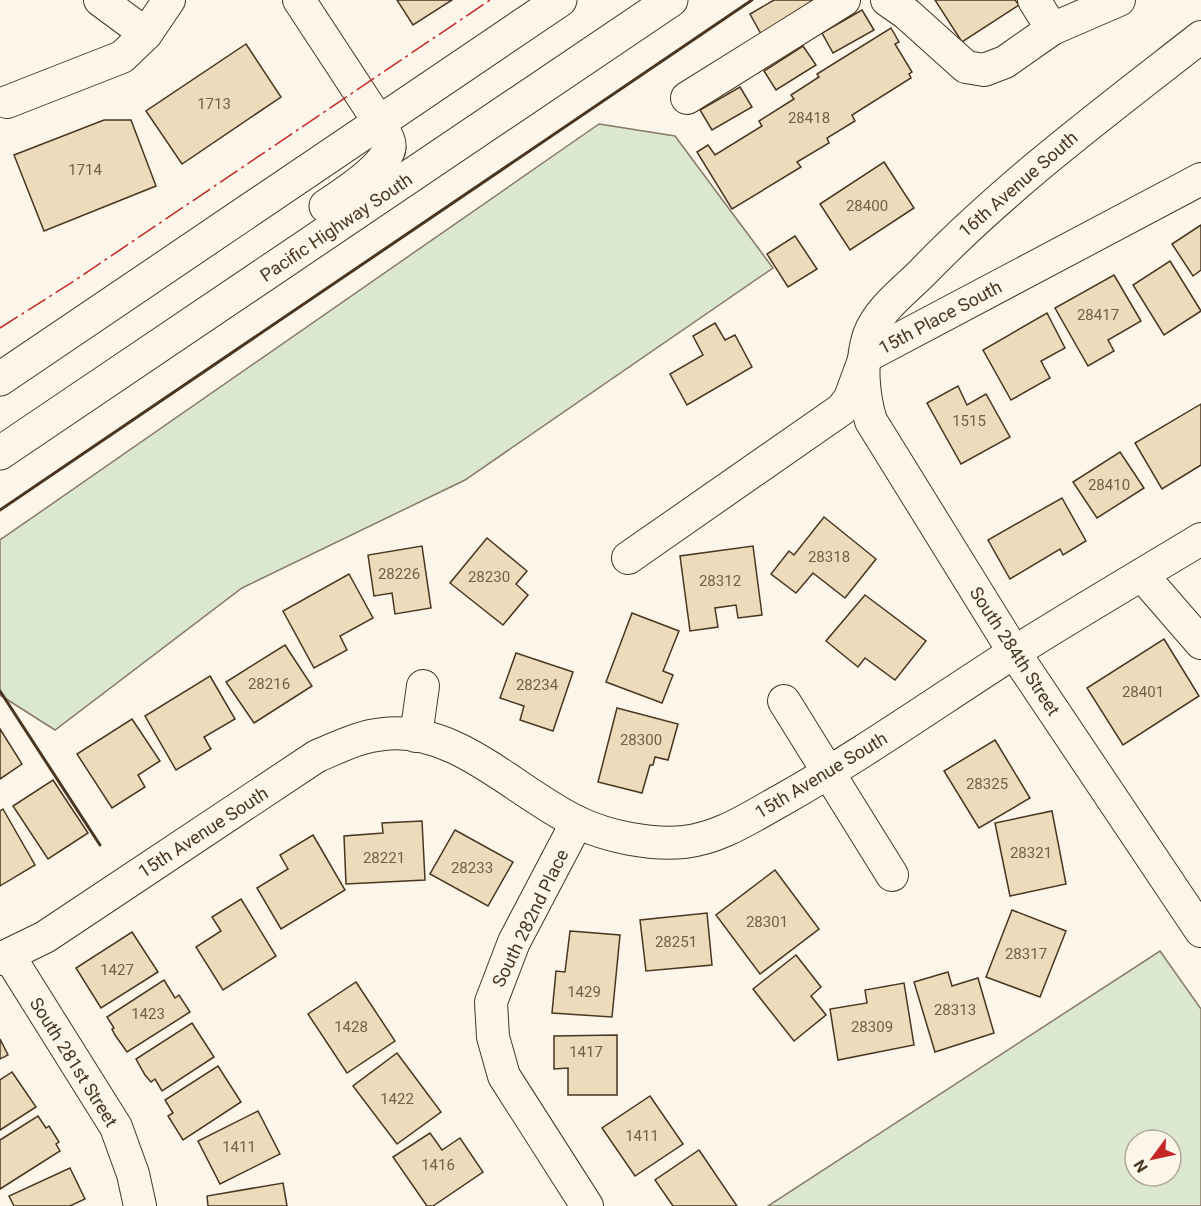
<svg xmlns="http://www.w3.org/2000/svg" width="1201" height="1206" font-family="Roboto,sans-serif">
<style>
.green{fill:#dce7d0;stroke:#887966;stroke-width:1.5;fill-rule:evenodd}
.building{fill:#ecdcbc;stroke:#4a3520;stroke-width:1.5}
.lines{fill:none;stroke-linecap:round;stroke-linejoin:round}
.minor-casing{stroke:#4a3520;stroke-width:34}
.major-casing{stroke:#4a3520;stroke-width:35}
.minor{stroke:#fbf6e9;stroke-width:32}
.major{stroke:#fbf6e9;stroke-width:33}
.wall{stroke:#4a3520;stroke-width:3}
.power{stroke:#c62828;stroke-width:1.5;stroke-dasharray:21 4.5 3 4.5;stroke-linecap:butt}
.labels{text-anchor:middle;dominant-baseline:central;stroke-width:4.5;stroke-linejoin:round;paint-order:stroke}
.number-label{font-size:15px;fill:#725f47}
.street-label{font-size:18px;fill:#4a3520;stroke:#fbf6e9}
</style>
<rect width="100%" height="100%" fill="#fbf6e9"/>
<!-- green -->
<g class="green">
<polygon points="599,124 675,136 773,268 465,480 242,588 55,730 0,695 0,540"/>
<path d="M 1160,951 L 1201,1009 L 1201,1206 L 768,1206 ZM 1135,1140 L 1171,1140 L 1171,1176 L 1135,1176 Z"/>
</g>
<!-- building -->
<g class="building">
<polygon points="397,0 452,0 413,25"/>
<polygon points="774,0 820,0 761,34 750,14"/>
<polygon points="935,0 1015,0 1019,5 962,42"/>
<polygon points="862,10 874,30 833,53 822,33"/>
<polygon points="891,28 899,42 895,44 912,72 909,74 911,78 852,115 855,121 827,138 829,143 797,162 801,167 732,209 697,152 708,145 715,155 762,126 759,121 794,99 791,95 819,77 817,74"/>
<polygon points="246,44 281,97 182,164 146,111"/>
<polygon points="803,46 816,65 776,90 764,71"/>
<polygon points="740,87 752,107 712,130 700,110"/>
<polygon points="104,120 131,120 156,186 44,231 14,155"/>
<polygon points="884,162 914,208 850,250 820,204"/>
<polygon points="1201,225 1201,270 1193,276 1172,244"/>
<polygon points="795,236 817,269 788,287 767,254"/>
<polygon points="1170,261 1201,311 1164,335 1133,285"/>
<polygon points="1114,275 1141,321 1108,340 1114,351 1088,366 1055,308"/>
<polygon points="1047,313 1065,348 1041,361 1050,378 1011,400 983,350"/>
<polygon points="715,323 725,340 735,335 752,367 687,405 670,374 703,355 693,336"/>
<polygon points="958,386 967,405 986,394 1010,437 961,464 927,403"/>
<polygon points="1201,404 1201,465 1162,489 1135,443"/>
<polygon points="1120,452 1144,488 1097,518 1073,482"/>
<polygon points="1062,498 1086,541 1063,555 1060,549 1010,579 988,540"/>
<polygon points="824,517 876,559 845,598 813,573 796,593 771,574 789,551 794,555"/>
<polygon points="487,538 527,571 516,584 528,595 503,625 450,583"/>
<polygon points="422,546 431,608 395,614 392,593 374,596 368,555"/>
<polygon points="753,546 762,615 738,618 736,605 715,608 718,627 690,631 680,556"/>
<polygon points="349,574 373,618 340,636 347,650 314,668 283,611"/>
<polygon points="865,595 926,641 895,680 865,658 858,667 826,641"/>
<polygon points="632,613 679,631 663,671 673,675 662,703 606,682"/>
<polygon points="1164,639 1199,696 1123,745 1087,688"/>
<polygon points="285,645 312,686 254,723 226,682"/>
<polygon points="516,653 573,672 553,731 520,720 524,706 500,698"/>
<polygon points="210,676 235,719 204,737 211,749 176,770 145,716"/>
<polygon points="617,708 678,724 668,760 655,757 653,765 650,765 642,793 598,782"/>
<polygon points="132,719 160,761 138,775 145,787 112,808 77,754"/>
<polygon points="0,729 22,764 0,779"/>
<polygon points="995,740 1030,798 979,828 944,771"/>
<polygon points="53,780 88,833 48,859 13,806"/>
<polygon points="3,809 35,865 0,886 0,811"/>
<polygon points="1052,811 1066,884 1010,896 995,823"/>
<polygon points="422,821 425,880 346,884 344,836 383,833 382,823"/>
<polygon points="455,830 513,862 488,906 430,874"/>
<polygon points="313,835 345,890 281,929 257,888 288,869 280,855"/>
<polygon points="775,870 819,929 760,974 716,915"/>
<polygon points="241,899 276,956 223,990 196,947 221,931 212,917"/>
<polygon points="1012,910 1066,931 1040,997 986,977"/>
<polygon points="707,913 712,965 646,971 640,920"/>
<polygon points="570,931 620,935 612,1017 552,1013 556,971 565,972"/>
<polygon points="132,932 158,972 101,1008 76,968"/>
<polygon points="796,955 821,987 811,996 826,1015 794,1041 753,989"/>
<polygon points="948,972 952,986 978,978 994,1033 935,1052 914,982"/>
<polygon points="164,980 175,998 179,995 190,1012 127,1052 115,1035 112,1029 114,1028 107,1017"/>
<polygon points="356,982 395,1041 347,1073 308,1014"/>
<polygon points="904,983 914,1045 838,1060 830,1009 867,1003 865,990"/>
<polygon points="192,1023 214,1057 162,1091 155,1079 151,1082 145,1075 136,1059"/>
<polygon points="617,1035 617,1095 568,1095 568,1068 554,1069 554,1036"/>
<polygon points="0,1039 8,1055 0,1059"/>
<polygon points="397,1053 441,1112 397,1144 353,1086"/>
<polygon points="218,1066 241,1102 183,1140 168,1116 173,1113 165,1100"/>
<polygon points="12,1072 36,1107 0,1130 0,1080"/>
<polygon points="650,1096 683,1144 635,1176 602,1128"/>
<polygon points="258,1111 280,1154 220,1184 198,1141"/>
<polygon points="38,1116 46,1128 49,1126 59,1142 56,1144 60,1151 0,1189 0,1140"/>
<polygon points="430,1133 442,1150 460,1138 483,1172 433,1206 427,1206 393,1157"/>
<polygon points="699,1150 737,1206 673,1206 655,1180"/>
<polygon points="70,1168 85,1199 70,1206 14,1206 9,1196"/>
<polygon points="283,1183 287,1206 208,1206 207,1196"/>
</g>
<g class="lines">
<!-- minor casing -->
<g class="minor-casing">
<g id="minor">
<polyline points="100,0 146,34"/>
<polyline points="299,0 379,122"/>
<polyline points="887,0 907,14 966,67 984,70 1005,62 1052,29 1119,0"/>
<polyline points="1034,0 1052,29"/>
<path d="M 1201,37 C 1105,112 1007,185 922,273 C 904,291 878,310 869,335 C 860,362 863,395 871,421 L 1014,652 L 1201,931"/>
<polyline points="687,98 844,0"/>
<polyline points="7,102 122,57 146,34 169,0"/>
<polyline points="628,558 842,409 850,398 865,357 1201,179"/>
<polyline points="1142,575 1201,643"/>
<polyline points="784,701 892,875"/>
<polyline points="416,736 423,686"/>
<polyline points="577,822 514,942 491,1002 493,1037 504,1076 587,1206"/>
<polyline points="9,956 116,1127 133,1174 140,1206"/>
<path d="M 0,959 L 45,937 L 317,756 C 339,747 360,736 384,734 C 457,726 516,793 577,822 C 608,837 650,845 684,842 C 720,838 749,818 780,801 C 860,756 935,703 1013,653 C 1075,614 1138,577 1201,539"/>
</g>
</g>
<!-- major casing -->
<g class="major-casing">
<g id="major">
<path d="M 326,206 C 341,196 393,163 389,144 C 388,137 382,129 379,122"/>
<polyline points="0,379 560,0"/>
<polyline points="0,453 671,0"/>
</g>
</g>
<!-- minor -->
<use href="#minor" class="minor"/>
<!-- major -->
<use href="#major" class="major"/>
<!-- wall -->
<g class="wall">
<polyline points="0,510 752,0"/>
<polyline points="0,691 100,845"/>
</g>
<!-- power -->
<polyline class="power" points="0,328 74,281 490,0"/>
</g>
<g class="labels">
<!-- number labels -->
<g class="number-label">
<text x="214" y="104">1713</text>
<text x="809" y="118">28418</text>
<text x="85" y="170">1714</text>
<text x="867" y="206">28400</text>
<text x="1098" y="315">28417</text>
<text x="969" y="421">1515</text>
<text x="1109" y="485">28410</text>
<text x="829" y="557">28318</text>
<text x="399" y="574">28226</text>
<text x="489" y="577">28230</text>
<text x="720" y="581">28312</text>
<text x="269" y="684">28216</text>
<text x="537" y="685">28234</text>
<text x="1143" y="692">28401</text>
<text x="641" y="740">28300</text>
<text x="987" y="784">28325</text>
<text x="1031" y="853">28321</text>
<text x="384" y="858">28221</text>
<text x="472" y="868">28233</text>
<text x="767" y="922">28301</text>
<text x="676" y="942">28251</text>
<text x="1026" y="954">28317</text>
<text x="117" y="970">1427</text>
<text x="584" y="992">1429</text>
<text x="955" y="1010">28313</text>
<text x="148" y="1014">1423</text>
<text x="351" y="1027">1428</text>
<text x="872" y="1027">28309</text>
<text x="586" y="1052">1417</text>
<text x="397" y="1099">1422</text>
<text x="642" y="1136">1411</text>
<text x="239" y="1147">1411</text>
<text x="438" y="1165">1416</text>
</g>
<!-- street labels -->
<g class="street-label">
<text transform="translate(1018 184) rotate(-41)">16th Avenue South</text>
<text transform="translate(336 227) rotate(-34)">Pacific Highway South</text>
<text transform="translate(940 317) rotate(-28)">15th Place South</text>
<text transform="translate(1015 651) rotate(57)">South 284th Street</text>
<text transform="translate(821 775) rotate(-31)">15th Avenue South</text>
<text transform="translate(203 832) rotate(-33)">15th Avenue South</text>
<text transform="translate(530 918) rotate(-64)">South 282nd Place</text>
<text transform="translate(74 1062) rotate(58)">South 281st Street</text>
</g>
</g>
<!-- north arrow -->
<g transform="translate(1153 1158) rotate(237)"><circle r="28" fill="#fbf6e9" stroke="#b4a999" stroke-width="1.5"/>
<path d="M0-4.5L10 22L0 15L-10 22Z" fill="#c62828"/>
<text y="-9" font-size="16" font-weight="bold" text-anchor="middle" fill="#4a3520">N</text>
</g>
</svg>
